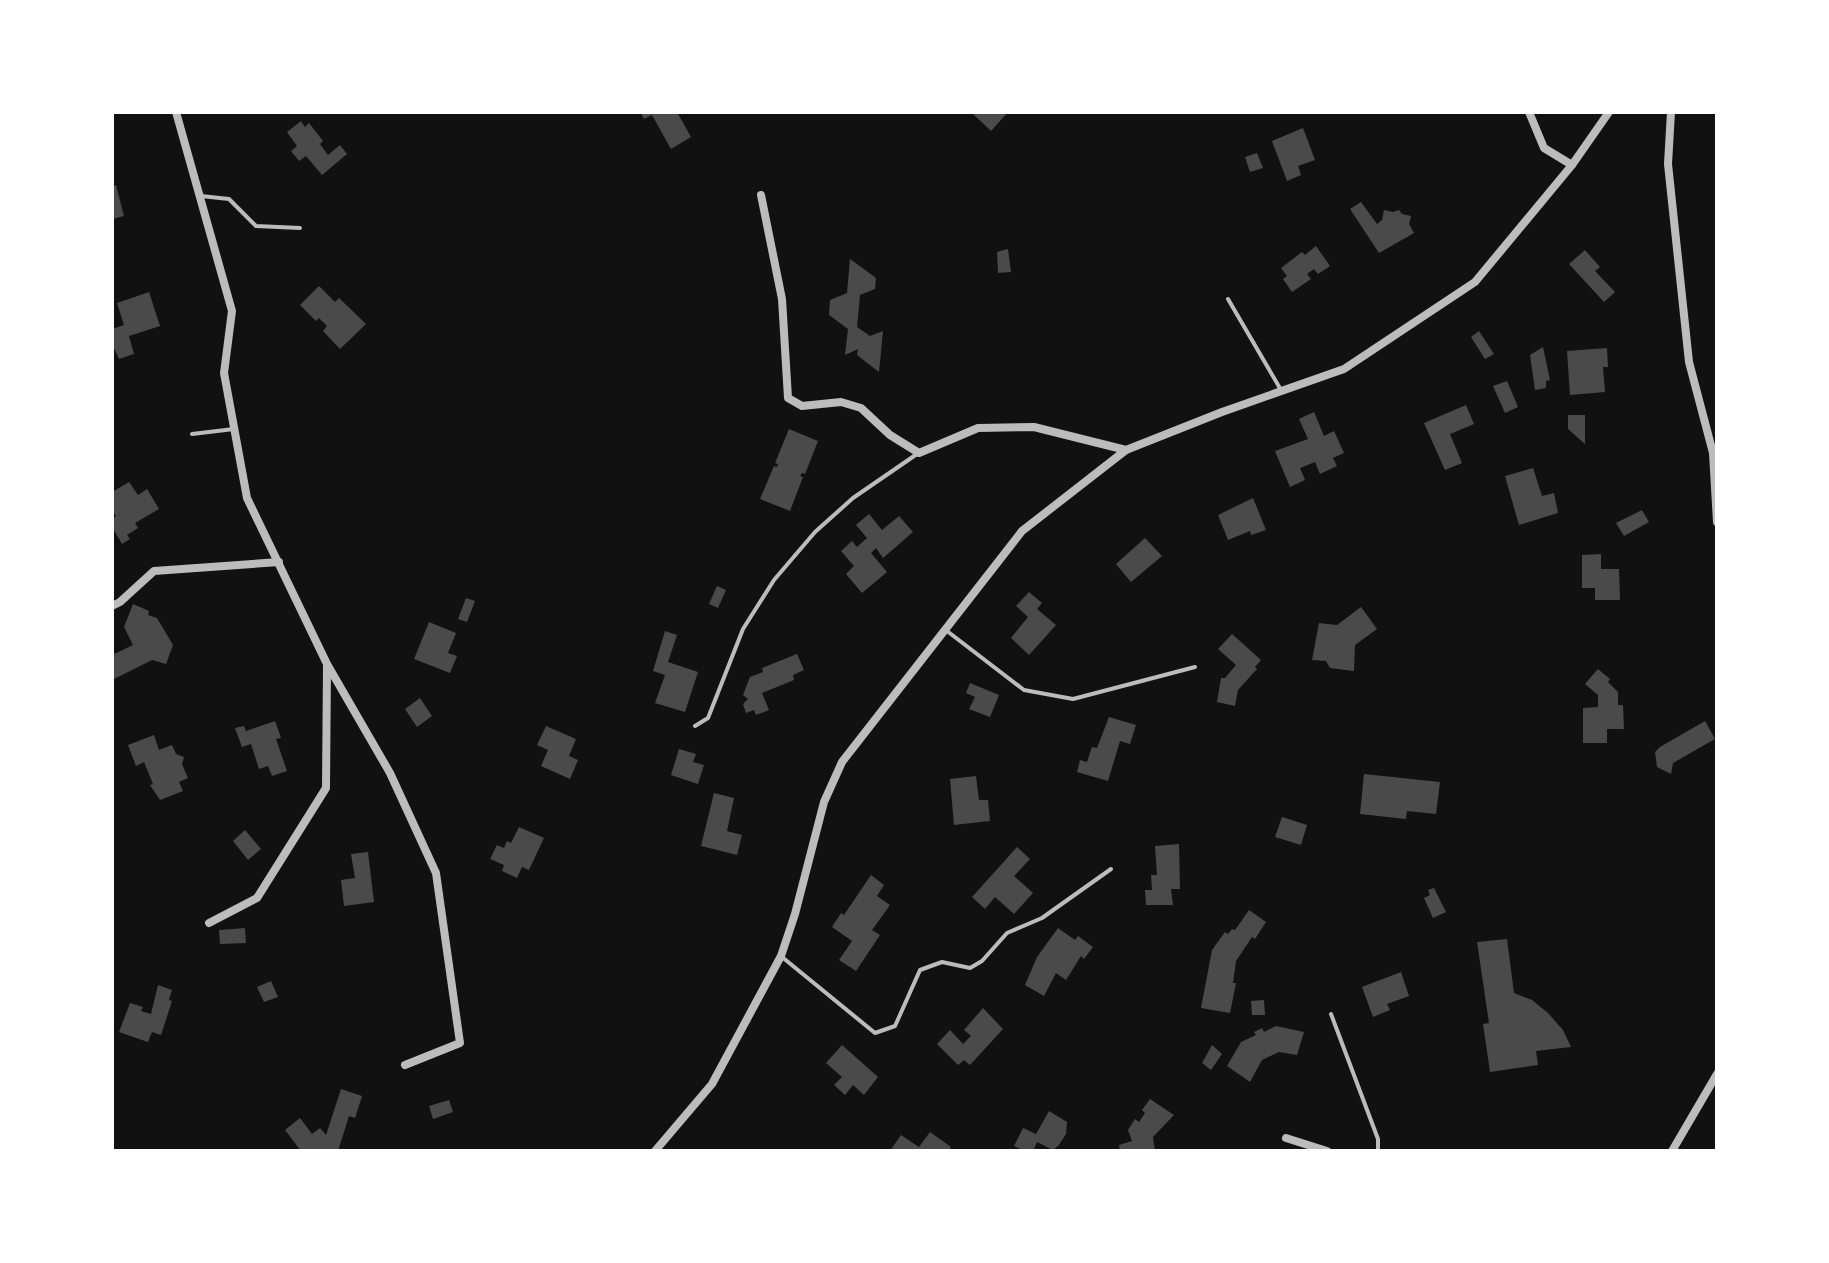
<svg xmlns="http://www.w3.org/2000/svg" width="1829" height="1263" font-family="'Archivo Narrow',sans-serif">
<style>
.building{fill:#4a4a4a}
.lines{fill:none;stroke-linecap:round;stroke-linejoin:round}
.service{stroke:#bcbcbc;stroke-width:4}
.minor{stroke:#bcbcbc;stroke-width:8}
</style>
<rect width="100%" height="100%" fill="#111"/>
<!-- building -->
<g class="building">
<polygon points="640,112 677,112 691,137 671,149 652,115 644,119"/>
<polygon points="971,112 1008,112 991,131"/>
<polygon points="301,121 305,127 309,123 323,141 320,144 328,155 340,145 347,154 322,175 306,156 299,161 291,151 297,146 287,132"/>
<polygon points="1303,128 1315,160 1298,166 1301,175 1287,181 1272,141"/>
<polygon points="1257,153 1263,168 1250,172 1245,157"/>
<polygon points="116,185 124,216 112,219 112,186"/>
<polygon points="1361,202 1377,224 1382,220 1384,210 1393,212 1399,210 1402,214 1411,216 1409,224 1414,233 1379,253 1350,209"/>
<polygon points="1316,246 1330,266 1318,274 1314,269 1307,274 1311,279 1292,292 1283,279 1287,276 1281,268 1302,252 1305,255"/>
<polygon points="1008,249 1011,272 998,273 997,252"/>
<polygon points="1585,250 1600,267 1595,271 1615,292 1604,302 1569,264"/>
<polygon points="850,259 876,278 875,289 860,295 857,327 870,336 883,331 879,372 857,355 858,349 845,355 848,329 829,315 830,300 847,293"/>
<polygon points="319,286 335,302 339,298 366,324 340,349 323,331 327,326 319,318 316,321 300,305"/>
<polygon points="149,292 160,326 129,336 134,354 119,359 112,344 112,329 124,325 117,303"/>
<polygon points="1479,331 1494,354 1485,359 1471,337"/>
<polygon points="1543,347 1550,380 1546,381 1546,388 1535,390 1530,355"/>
<polygon points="1607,348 1608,367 1603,367 1605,392 1570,395 1567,351"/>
<polygon points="1507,381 1518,407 1505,413 1493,386"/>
<polygon points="1466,405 1474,424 1450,434 1462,463 1445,470 1424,423"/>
<polygon points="1314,412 1324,436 1334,431 1344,453 1333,458 1337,466 1320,474 1315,462 1300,468 1305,480 1290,487 1275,451 1308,439 1299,419"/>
<polygon points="1568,415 1585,415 1585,444 1568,429"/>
<polygon points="789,429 818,441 805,474 802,473 800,476 803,477 790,511 760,499 774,466 777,467 778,464 775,463"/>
<polygon points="1533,468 1542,496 1554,493 1558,513 1519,525 1505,476"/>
<polygon points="129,482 138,495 147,489 159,509 135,523 138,528 127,535 130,539 122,544 112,527 112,519 116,516 112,510 112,492"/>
<polygon points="1253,498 1266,530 1251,535 1250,531 1228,540 1218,515"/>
<polygon points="1642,510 1649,522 1624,536 1616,523"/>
<polygon points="869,514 882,530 899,516 913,532 883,558 876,548 871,553 887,572 862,593 846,574 854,566 841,551 852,541 857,547 867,538 856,525"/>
<polygon points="1145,538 1162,556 1131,582 1116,564"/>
<polygon points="1601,554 1601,569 1619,569 1620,600 1595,600 1595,588 1582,588 1582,555"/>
<polygon points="717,586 726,590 718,608 709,604"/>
<polygon points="1029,592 1042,603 1037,609 1056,625 1029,655 1011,638 1028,617 1016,606"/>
<polygon points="466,598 475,601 467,622 458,619"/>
<polygon points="133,604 149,611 148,615 157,618 173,645 166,664 152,660 112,680 112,655 133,645 124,627"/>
<polygon points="1361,607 1377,629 1355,645 1354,671 1330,668 1326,661 1312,660 1319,623 1337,625"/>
<polygon points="429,622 456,633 448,653 457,656 450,673 414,659"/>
<polygon points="665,631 677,635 668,662 698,672 685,712 655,703 665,675 653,671"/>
<polygon points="1232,634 1261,660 1255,667 1257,669 1238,690 1235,706 1217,702 1221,678 1225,678 1236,665 1218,649"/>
<polygon points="797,654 804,670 793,675 794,680 762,693 769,710 756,715 754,710 746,713 743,704 748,699 743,695 750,677 763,672 762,668"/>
<polygon points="1598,669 1610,679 1608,682 1618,692 1618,705 1623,705 1624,729 1607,729 1607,743 1583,743 1583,708 1598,707 1598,695 1585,684"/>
<polygon points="970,683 999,695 990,717 969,709 975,697 966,693"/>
<polygon points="420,698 432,716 417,727 405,709"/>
<polygon points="1109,717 1136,725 1130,744 1120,741 1108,781 1077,772 1080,760 1087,762 1092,747 1097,748"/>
<polygon points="275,721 281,738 276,739 287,771 272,776 268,766 259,769 251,744 242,747 235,728 244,726 246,731"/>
<polygon points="1705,721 1715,739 1673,763 1671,774 1657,767 1655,752 1660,747"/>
<polygon points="546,726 576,739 569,756 578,760 570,779 541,766 548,750 537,745"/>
<polygon points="154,735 159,750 172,745 176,754 184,757 182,764 188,778 179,782 183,791 160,800 150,785 153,784 144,762 136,766 128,745"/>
<polygon points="679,749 696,754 693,762 704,765 698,784 671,775"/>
<polygon points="1364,774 1440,782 1436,814 1407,811 1406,819 1360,814"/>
<polygon points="976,776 979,800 988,800 990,821 954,825 950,779"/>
<polygon points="714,793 734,798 727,831 742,835 737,855 701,846"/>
<polygon points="1282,817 1307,825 1301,845 1275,837"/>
<polygon points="519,827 544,838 529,870 522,867 517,878 502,871 504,865 490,859 497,845 504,848 507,841 511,843"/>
<polygon points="245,830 261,849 248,860 233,841"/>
<polygon points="1179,844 1180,889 1171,889 1173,905 1146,905 1145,890 1152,890 1151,875 1157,875 1155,846"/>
<polygon points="1017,847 1030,859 1014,876 1033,893 1014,914 995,897 985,909 972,897"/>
<polygon points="368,852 374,902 344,906 341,880 355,878 351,854"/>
<polygon points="871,875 884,885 877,896 890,905 872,930 880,935 856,971 839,960 852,941 832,927 841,913 844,915"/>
<polygon points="1434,888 1446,912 1433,918 1424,898 1430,895 1428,890"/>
<polygon points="1249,910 1266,922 1255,939 1252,937 1236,961 1233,983 1236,983 1230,1013 1201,1008 1212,950 1225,932 1228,934 1232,929 1235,930"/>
<polygon points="245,928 246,943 220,944 219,930"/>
<polygon points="1058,928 1075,940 1078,936 1093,947 1084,959 1081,956 1066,980 1056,973 1044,996 1025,985 1037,957"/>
<polygon points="1507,939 1514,993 1532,1000 1548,1013 1563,1030 1571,1047 1536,1051 1538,1065 1490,1072 1483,1024 1489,1023 1477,942"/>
<polygon points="1401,972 1409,996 1387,1004 1390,1010 1373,1017 1362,987"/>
<polygon points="271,981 278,997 264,1002 257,987"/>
<polygon points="158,985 172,990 169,1000 172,1001 161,1035 152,1032 148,1042 119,1032 130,1003 143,1007 141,1011 151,1014"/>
<polygon points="1264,1000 1265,1015 1252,1015 1251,1001"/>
<polygon points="983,1008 1003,1029 970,1065 964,1060 958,1065 937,1044 950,1030 963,1044 971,1036 964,1030"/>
<polygon points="1276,1026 1304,1032 1297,1055 1279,1052 1262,1060 1250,1082 1227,1066 1241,1042 1256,1035 1254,1032 1262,1028 1264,1032"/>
<polygon points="842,1045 878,1077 864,1095 853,1085 845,1095 834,1085 842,1077 826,1063"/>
<polygon points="1212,1045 1222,1054 1211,1070 1202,1063"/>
<polygon points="341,1089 362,1096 355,1118 349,1116 338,1151 301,1151 285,1130 300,1118 312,1134 320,1128 326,1135"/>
<polygon points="1150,1099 1174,1115 1153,1137 1155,1151 1120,1151 1119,1145 1132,1141 1128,1130 1135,1119 1139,1122 1145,1113 1142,1110"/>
<polygon points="449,1100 453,1112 433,1119 429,1106"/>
<polygon points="1049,1111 1067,1122 1066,1134 1059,1145 1053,1150 1037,1142 1033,1151 1024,1151 1014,1146 1023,1128 1036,1134"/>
<polygon points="930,1132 951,1147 948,1151 890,1151 901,1135 919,1147"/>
</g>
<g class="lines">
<!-- service -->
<g class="service">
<polyline points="201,196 229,199 256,226 300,228"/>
<polyline points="1228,299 1281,390"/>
<polyline points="192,434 234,429"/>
<polyline points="947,631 1024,690 1073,699 1195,667"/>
<polyline points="695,726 708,718 743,629 774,580 815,532 853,498 917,454"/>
<polyline points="782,957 875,1033 895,1026 920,970 942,962 970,968 982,961 1007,933 1042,918 1111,869"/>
<polyline points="1331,1014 1378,1139 1378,1151"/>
</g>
<!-- minor -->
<g class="minor">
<polyline points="176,112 232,311 224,373 247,498 327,664 390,773 436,873 460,1043 405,1065"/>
<polyline points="1529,112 1544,148 1572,165"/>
<polyline points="1671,112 1668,164 1689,362 1713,453 1717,522"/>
<polyline points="761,195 782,299 788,398 802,406 841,402 861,408 890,435 919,453 978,428 1034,427 1126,450"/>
<polyline points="112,606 120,602 154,571 279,562"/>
<polyline points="209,923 257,898 326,788 327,666"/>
<polyline points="1286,1138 1327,1151"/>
<polyline points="655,1151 712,1084 781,956 795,914 824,802 842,762 1022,531 1126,450 1222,412 1344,369 1475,282 1572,165 1609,112"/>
<polyline points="1672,1151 1717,1074"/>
</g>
</g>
<!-- border -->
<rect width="1829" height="1263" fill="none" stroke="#ffffff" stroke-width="228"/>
</svg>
